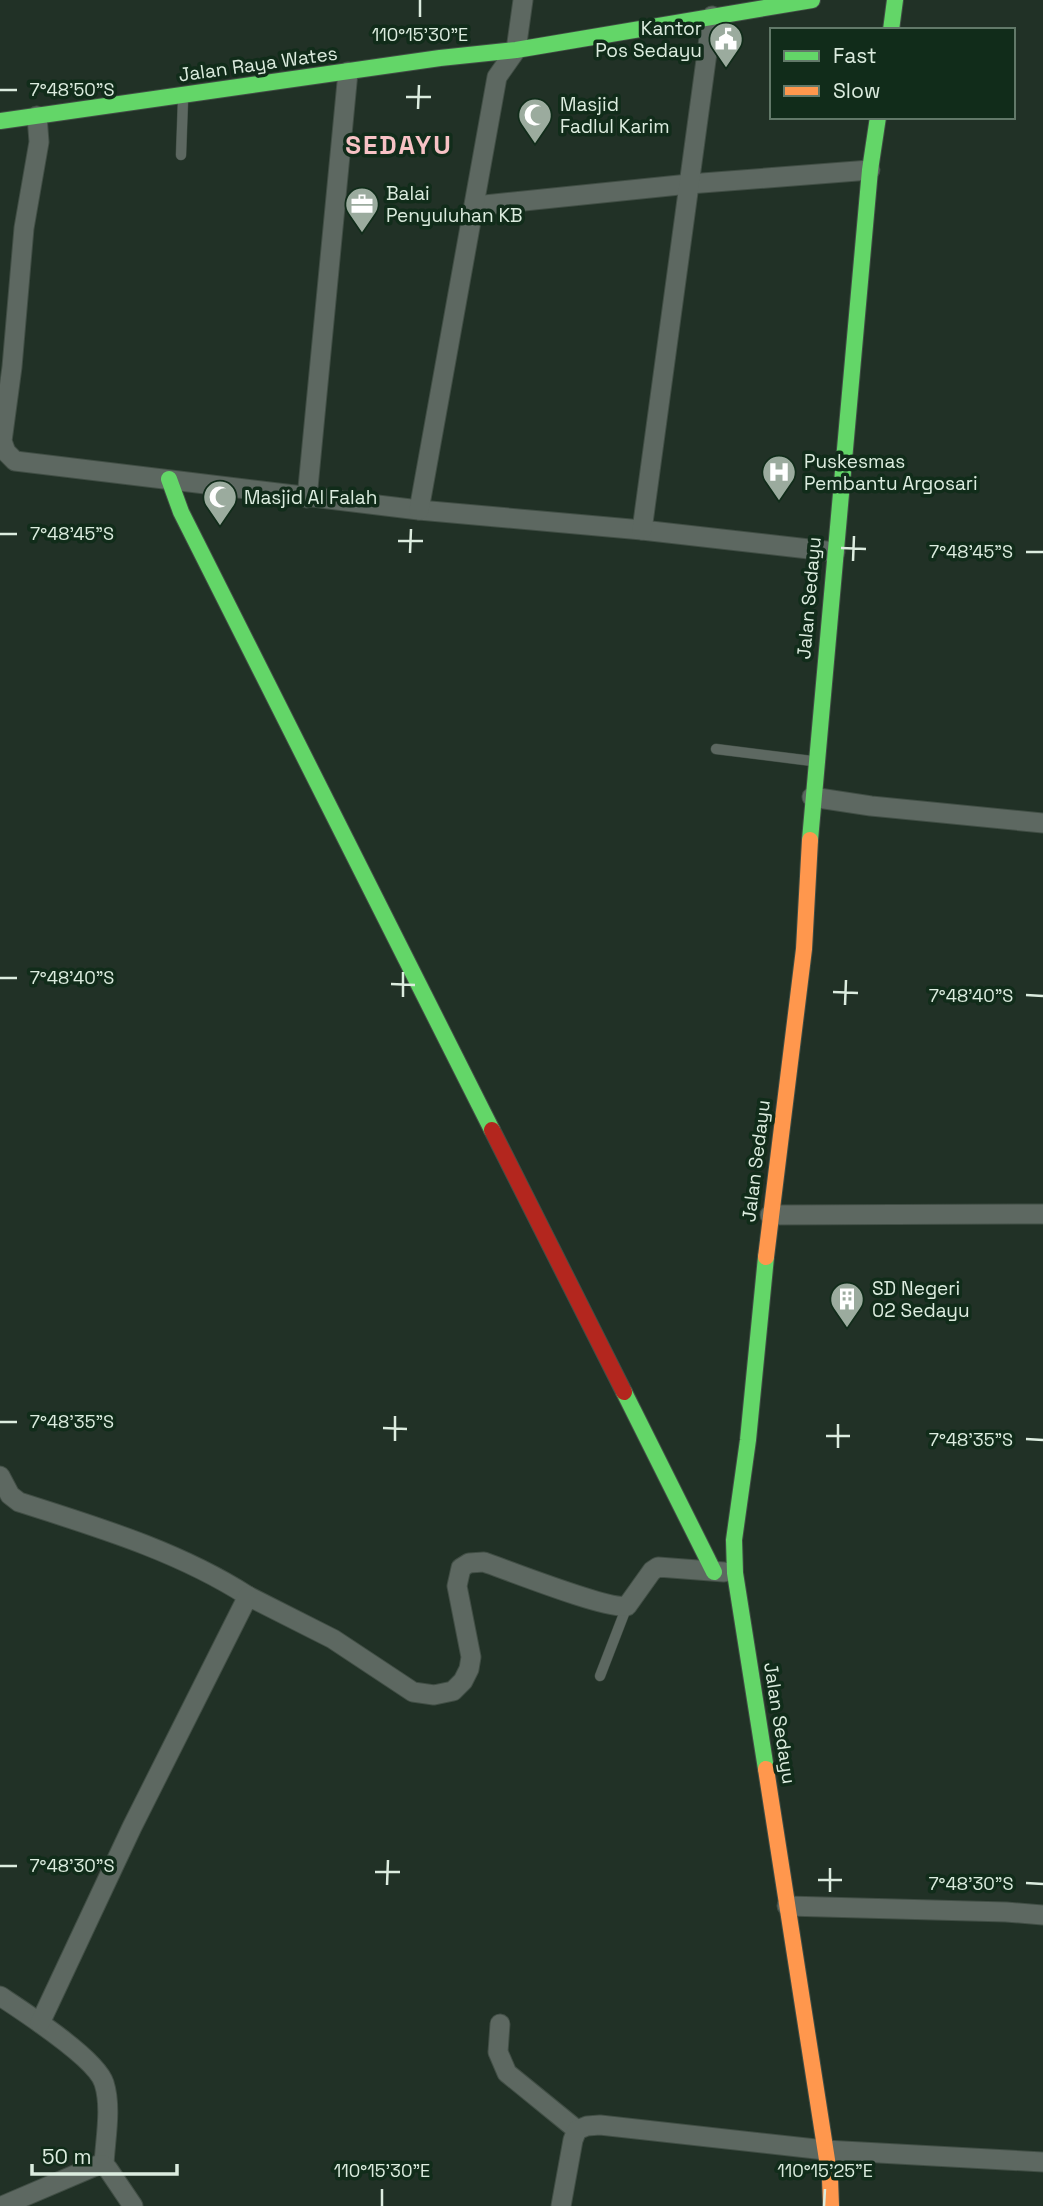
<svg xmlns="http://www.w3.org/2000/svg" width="1043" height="2206" font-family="'Space Grotesk',sans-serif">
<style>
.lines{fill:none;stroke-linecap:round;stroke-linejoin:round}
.lane-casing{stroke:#414e45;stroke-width:11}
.street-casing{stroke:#414e45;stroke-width:21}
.fast-casing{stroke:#414e45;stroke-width:18}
.slow-casing{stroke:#414e45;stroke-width:18}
.jam-casing{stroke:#414e45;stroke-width:18}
.lane{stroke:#5d6861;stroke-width:10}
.street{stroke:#5d6861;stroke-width:19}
.fast{stroke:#63d668;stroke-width:16}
.slow{stroke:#ff974d;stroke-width:16}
.jam{stroke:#b3261e;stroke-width:16}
.ticks{fill:none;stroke:#dcecdf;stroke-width:2.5}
.labels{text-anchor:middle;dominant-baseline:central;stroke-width:7;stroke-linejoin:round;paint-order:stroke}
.poi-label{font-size:19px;fill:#dcecdf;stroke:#112c1a;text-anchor:start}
.street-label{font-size:19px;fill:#dcecdf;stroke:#112c1a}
.district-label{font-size:26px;font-weight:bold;letter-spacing:2px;fill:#f7c2c5;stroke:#112c1a}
.ticks-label{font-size:18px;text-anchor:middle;fill:#dcecdf;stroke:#112c1a;stroke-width:7;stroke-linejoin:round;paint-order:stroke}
</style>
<rect width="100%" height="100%" fill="#213126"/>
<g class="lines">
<!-- lane casing -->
<g class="lane-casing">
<g id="lane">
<polyline points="181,155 183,100"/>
<polyline points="716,749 812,761"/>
<polyline points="600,1676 627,1606"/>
</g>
</g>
<!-- street casing -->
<g class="street-casing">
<g id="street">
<polyline points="37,116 39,142 24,228 12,367 2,441 6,452 15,461 419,510 642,530 835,552"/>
<polyline points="475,206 689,184 870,170"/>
<polyline points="307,498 348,72"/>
<polyline points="419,510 497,77 516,50 523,0"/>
<polyline points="642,530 712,16"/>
<polyline points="812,797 871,806 1043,823"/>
<polyline points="770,1215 1043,1214"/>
<path d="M 0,1476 L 10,1495 L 19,1502 C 97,1527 178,1551 248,1596"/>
<polyline points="787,1906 1006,1912 1043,1915"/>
<path d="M 0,1996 C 24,2012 96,2058 104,2083 C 112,2108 105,2140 104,2165"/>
<path d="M 40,2023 L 132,1827 L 248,1596 L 333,1639 L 413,1692 L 434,1695 L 453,1691 L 463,1681 L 469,1669 L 471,1657 L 457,1586 L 461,1568 L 469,1563 L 484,1562 C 510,1571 608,1610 627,1606 L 652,1571 L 658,1567 L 724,1572"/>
<polyline points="500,2024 498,2052 507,2073 577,2130"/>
<polyline points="2,2206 98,2165 104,2165 108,2169 133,2206"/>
<polyline points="561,2206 573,2140 577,2130 587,2126 600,2125 825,2150 1043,2162"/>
</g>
</g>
<!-- fast casing -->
<g class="fast-casing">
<g id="fast">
<polyline points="891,30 895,0"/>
<polyline points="0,121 440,58 516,50 812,0"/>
<polyline points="169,479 181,512 492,1130"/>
<polyline points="810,840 870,170 878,117"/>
<polyline points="624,1392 714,1572"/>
<polyline points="766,1769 735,1573 734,1540 748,1440 766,1257"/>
</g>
</g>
<!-- slow casing -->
<g class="slow-casing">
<g id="slow">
<polyline points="766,1257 804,949 810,840"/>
<polyline points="766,1769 830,2179 831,2206"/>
</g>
</g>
<!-- jam casing -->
<g class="jam-casing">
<polyline id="jam" points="492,1130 624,1392"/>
</g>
<!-- lane -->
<use href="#lane" class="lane"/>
<!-- street -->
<use href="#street" class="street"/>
<!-- fast -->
<use href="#fast" class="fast"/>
<!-- slow -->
<use href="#slow" class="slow"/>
<!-- jam -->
<use href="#jam" class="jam"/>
</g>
<!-- ticks -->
<path class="ticks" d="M 420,17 L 420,0M 0,90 L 17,90M 406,97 L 431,97M 418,109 L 419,85M 0,534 L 17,534M 398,541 L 423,541M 841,548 L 866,549M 1026,552 L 1043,552M 410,553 L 411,529M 853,561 L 854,536M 0,978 L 17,978M 391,984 L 415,985M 833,992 L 858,993M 1026,995 L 1043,996M 403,997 L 403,972M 845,1005 L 846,980M 0,1422 L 17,1422M 383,1428 L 407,1429M 826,1436 L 850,1436M 1026,1439 L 1043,1440M 395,1441 L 395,1416M 838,1448 L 838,1424M 0,1866 L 17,1866M 375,1872 L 400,1872M 818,1880 L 842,1880M 1026,1883 L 1043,1884M 387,1885 L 388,1860M 830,1892 L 830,1868M 382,2206 L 382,2189M 824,2206 L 825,2189"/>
<!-- icons -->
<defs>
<g id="civic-pin" transform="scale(1.75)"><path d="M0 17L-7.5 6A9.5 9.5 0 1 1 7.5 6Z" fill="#9bab9e" stroke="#112c1a"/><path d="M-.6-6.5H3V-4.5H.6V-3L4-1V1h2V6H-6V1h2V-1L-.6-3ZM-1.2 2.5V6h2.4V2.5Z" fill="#fff"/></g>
<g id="mosque-pin" transform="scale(1.75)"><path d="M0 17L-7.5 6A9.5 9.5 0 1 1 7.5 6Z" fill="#9bab9e" stroke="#112c1a"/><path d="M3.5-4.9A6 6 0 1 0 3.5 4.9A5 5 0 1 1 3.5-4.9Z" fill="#fff"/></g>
<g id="office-pin" transform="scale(1.75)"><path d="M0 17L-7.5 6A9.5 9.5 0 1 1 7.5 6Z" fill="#9bab9e" stroke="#112c1a"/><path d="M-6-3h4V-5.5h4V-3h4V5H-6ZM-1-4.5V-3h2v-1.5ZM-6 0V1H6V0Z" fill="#fff"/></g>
<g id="hospital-pin" transform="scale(1.75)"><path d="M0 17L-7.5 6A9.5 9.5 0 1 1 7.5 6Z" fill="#9bab9e" stroke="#112c1a"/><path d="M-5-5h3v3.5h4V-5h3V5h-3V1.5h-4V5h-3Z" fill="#fff"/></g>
<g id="building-pin" transform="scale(1.75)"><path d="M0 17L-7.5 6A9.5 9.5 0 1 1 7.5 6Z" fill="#9bab9e" stroke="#112c1a"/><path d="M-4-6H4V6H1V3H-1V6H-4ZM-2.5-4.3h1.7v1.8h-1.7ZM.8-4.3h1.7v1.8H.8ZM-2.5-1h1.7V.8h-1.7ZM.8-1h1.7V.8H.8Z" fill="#fff"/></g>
</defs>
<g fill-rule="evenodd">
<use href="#civic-pin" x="726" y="39"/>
<use href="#mosque-pin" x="535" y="115"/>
<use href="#office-pin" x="362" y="204"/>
<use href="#hospital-pin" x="779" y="472"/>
<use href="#mosque-pin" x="220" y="497"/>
<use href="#building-pin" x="847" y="1299"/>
</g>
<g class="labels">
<!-- poi labels -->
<g class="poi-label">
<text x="702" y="28" text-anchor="end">Kantor<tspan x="702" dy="22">Pos Sedayu</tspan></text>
<text x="560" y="104">Masjid<tspan x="560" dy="22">Fadlul Karim</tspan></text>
<text x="386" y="193">Balai<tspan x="386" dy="22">Penyuluhan KB</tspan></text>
<text x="804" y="461">Puskesmas<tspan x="804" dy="22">Pembantu Argosari</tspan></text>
<text x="244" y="497">Masjid Al Falah</text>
<text x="872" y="1288">SD Negeri<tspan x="872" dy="22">02 Sedayu</tspan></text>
</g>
<!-- street labels -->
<g class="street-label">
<text transform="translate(258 64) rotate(-8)">Jalan Raya Wates</text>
<text transform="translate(809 598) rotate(-85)">Jalan Sedayu</text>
<text transform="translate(756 1161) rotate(-83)">Jalan Sedayu</text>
<text transform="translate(780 1723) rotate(81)">Jalan Sedayu</text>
</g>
<!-- district labels -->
<g class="district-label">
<text x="399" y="145">SEDAYU</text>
</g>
</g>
<g class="ticks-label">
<text x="420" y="41">110°15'30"E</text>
<text x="72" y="96">7°48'50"S</text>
<text x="72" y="540">7°48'45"S</text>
<text x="971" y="558">7°48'45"S</text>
<text x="72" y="984">7°48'40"S</text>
<text x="971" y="1002">7°48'40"S</text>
<text x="72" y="1428">7°48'35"S</text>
<text x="971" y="1446">7°48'35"S</text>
<text x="72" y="1872">7°48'30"S</text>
<text x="971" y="1890">7°48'30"S</text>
<text x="382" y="2177">110°15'30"E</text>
<text x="825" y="2177">110°15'25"E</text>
</g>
<!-- legend -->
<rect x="770" y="28" width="245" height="91" fill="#112c1a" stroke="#627969" stroke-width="2"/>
<rect x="784" y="51" width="35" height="10" fill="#63d668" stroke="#627969" stroke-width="2"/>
<text x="833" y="63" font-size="21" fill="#dcecdf">Fast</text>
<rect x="784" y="86" width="35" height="10" fill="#ff974d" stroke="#627969" stroke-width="2"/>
<text x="833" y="98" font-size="21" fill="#dcecdf">Slow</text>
<!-- scale -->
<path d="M32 2164v10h145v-10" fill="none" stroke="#dcecdf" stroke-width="3.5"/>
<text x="42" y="2164" font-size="21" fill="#dcecdf" stroke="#112c1a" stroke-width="5" paint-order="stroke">50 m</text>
</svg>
